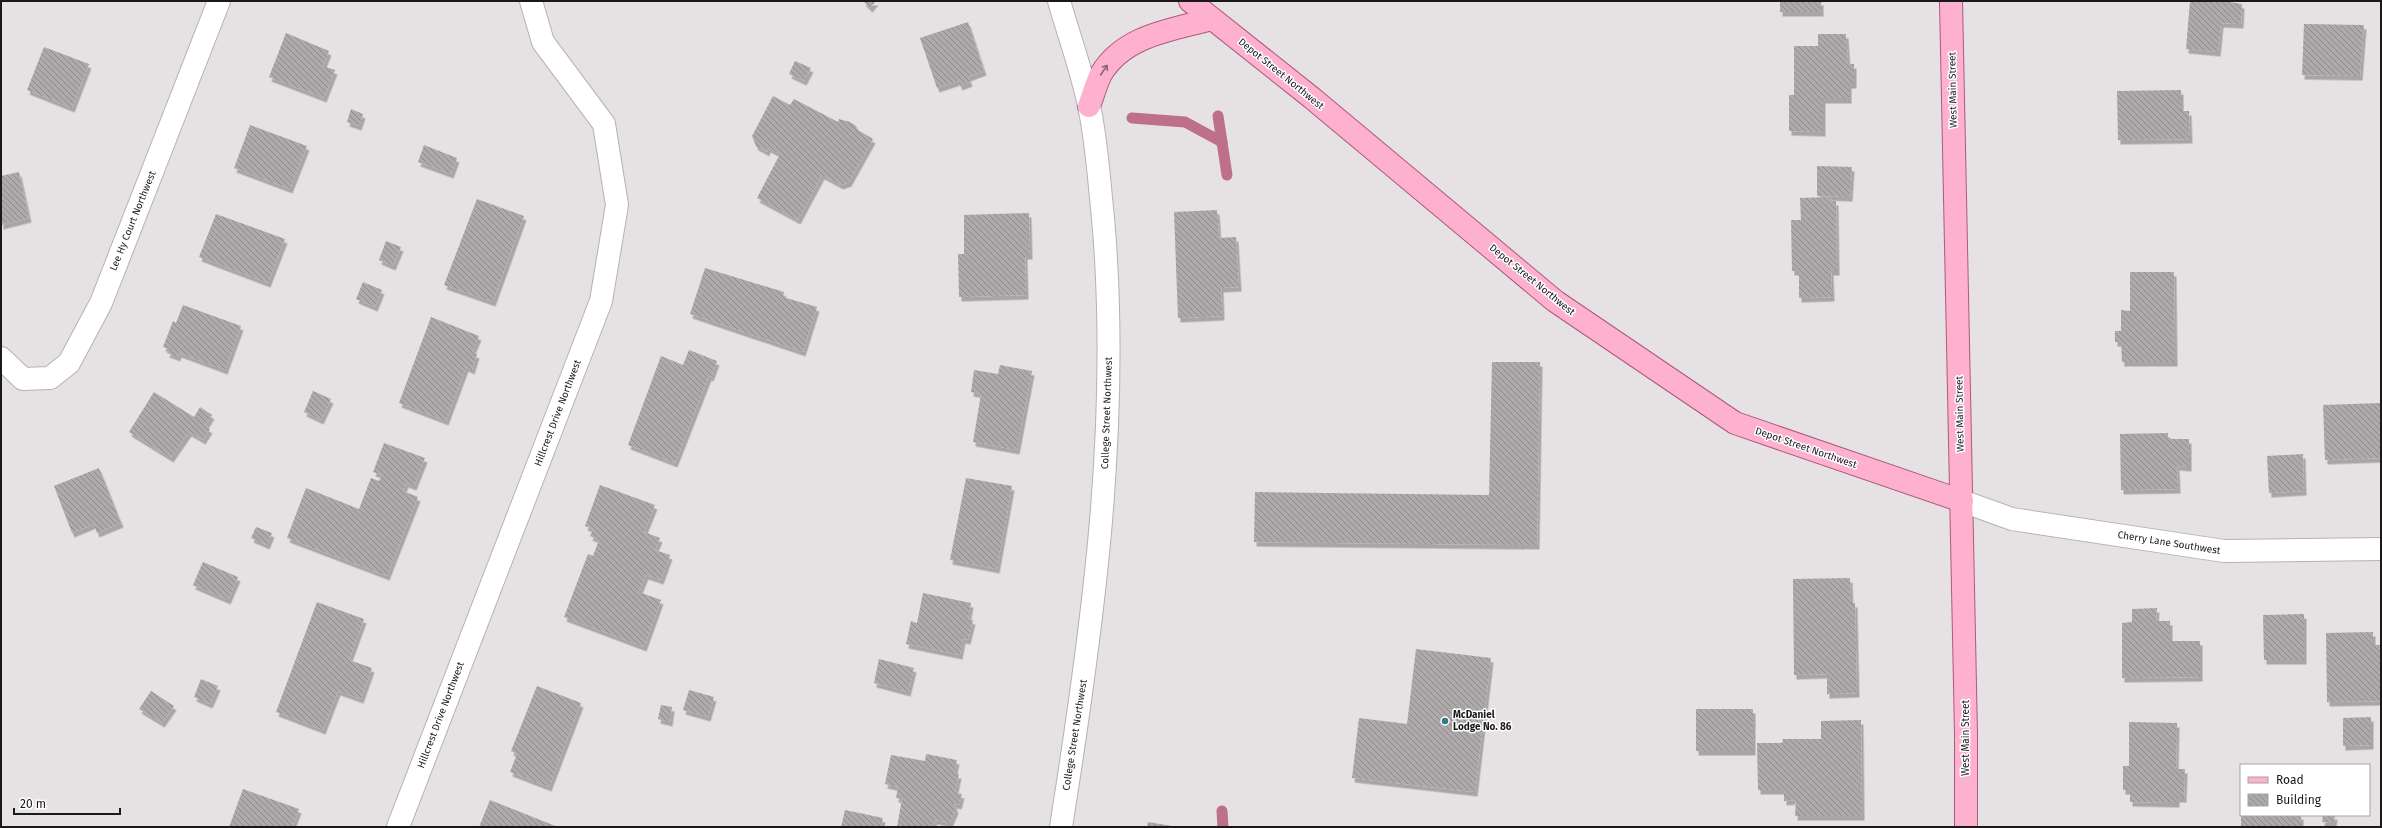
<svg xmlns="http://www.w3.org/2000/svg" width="2382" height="828" font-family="'Fira Sans',sans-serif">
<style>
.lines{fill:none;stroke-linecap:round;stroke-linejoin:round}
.stream{stroke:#be6f8b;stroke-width:11}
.building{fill:url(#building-back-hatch);filter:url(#shadow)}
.minor-casing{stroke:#b6b2b3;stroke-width:24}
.major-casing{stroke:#ae597a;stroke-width:24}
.minor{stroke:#fff;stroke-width:22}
.major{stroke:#feb0cf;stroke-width:22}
.oneway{stroke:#8c6474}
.poi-dot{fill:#327a84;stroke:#fff;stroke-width:1.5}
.labels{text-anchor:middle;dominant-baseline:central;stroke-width:3;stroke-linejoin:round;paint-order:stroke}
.street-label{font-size:10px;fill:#1a1919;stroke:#fff}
.poi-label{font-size:10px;font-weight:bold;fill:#1a1919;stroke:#fff;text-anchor:start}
</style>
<defs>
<pattern id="building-back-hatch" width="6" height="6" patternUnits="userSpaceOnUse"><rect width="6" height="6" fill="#aeaaab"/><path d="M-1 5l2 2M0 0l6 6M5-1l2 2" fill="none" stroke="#8d8a8a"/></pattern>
<filter id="shadow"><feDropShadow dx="2.5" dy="4.5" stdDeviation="0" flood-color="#0004"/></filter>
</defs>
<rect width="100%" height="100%" fill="#e6e1e3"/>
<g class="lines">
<!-- stream -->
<g class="stream">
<polyline points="1218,116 1227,175"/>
<polyline points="1132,118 1185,122 1222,142"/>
<polyline points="1222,811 1223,827"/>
</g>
</g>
<!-- building -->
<g class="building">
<polygon points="863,1 876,1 870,8"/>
<rect x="1780" y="1" width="41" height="11"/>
<polygon points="2190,1 2223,1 2242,4 2241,24 2221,23 2218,52 2186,49"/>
<polygon points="968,22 984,71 968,77 970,82 960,86 958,81 937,88 920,38"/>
<polygon points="2304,24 2364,25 2360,76 2302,75"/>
<polygon points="286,33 329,51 323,66 335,70 324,98 269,77"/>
<polygon points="1818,34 1846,34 1848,64 1854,64 1854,84 1849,84 1849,99 1823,99 1823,132 1789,131 1789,95 1794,95 1794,46 1818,46"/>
<polygon points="44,47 89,64 72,108 27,90"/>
<polygon points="795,61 811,68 804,81 789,74"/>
<polygon points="2181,90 2181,111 2189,111 2190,139 2118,140 2117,91"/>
<polygon points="773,96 790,105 794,99 838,122 839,119 850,122 856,126 858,130 873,139 849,182 841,185 822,175 798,220 757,198 780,154 768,148 767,152 756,146 752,136"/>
<polygon points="351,109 363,114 359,126 347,122"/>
<polygon points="250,125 307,146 290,189 234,168"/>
<polygon points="424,145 457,158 451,174 418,162"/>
<polygon points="1817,166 1852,167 1850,197 1817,196"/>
<polygon points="19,172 29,218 1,225 1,176"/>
<polygon points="1829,197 1832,201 1836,201 1837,271 1831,271 1832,297 1799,298 1799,271 1792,271 1791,220 1801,220 1800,198"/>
<polygon points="477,199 524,216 493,302 444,285"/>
<polygon points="1217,210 1219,238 1236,237 1239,287 1221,288 1222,316 1178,318 1174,212"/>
<polygon points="1029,213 1030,255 1025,255 1026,295 959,297 958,254 964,254 964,215"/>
<polygon points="216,214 285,239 268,283 199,257"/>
<polygon points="386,241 401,247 393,266 379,260"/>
<polygon points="705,268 784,292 783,297 817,307 803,352 690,314"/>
<polygon points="2130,272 2174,272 2175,362 2122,362 2121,342 2115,342 2115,331 2121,331 2121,310 2130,311"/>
<polygon points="363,282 382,290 375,307 356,299"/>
<polygon points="183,305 241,326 225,370 179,353 178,357 167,353 169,349 163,347 173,321 176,323"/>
<polygon points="431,317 479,336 472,352 477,354 472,370 466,367 446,421 399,403"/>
<polygon points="689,350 717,361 711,377 709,376 675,463 628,445 661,356 683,365"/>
<polygon points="1492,362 1540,362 1537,545 1254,542 1255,492 1489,495"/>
<polygon points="1000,365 1032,371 1017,450 973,442 981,394 971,392 974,370 998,374"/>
<polygon points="313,391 331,399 321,420 304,412"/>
<polygon points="154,392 194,417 200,407 212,415 205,426 210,429 203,440 189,432 171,458 129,432"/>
<polygon points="2381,403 2381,458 2325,460 2323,405"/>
<polygon points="2168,433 2168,439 2189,439 2189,467 2177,466 2178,489 2121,490 2120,434"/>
<polygon points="384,443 425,458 414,486 406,483 403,491 418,497 387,576 287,538 306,488 359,509 371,478 379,481 382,475 373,472"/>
<polygon points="2303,454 2304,491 2269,493 2267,456"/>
<polygon points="99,468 121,523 97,533 94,524 72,533 54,486"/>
<polygon points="966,478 1012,486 997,569 950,560"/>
<polygon points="600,485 655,505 644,532 660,538 655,550 670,555 661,580 646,575 639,592 661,600 644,647 564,617 588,554 593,556 599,540 590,536 593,529 585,526"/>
<polygon points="256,527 272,533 267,545 251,538"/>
<polygon points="203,562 238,577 228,600 193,585"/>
<polygon points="1850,578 1851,603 1855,603 1857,693 1827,694 1827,674 1794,675 1793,579"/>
<polygon points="923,593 971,603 968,619 973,620 968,640 963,639 960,655 906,644 911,621 917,623"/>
<polygon points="317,602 364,619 349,660 372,668 361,699 338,691 323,730 276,712"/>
<polygon points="2157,608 2156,621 2170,621 2170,641 2200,641 2200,677 2122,678 2122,623 2132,622 2132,609"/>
<polygon points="2304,614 2304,660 2264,660 2263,615"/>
<polygon points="2373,632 2373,645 2381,645 2381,701 2327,702 2326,633"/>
<polygon points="1416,649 1491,658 1475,792 1352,778 1359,718 1407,724"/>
<polygon points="879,659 914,668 908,692 874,683"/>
<polygon points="201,679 218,686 210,704 194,697"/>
<polygon points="537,686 581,703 549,787 510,772 517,754 511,751"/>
<polygon points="689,690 714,697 708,717 683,710"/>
<polygon points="151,691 174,706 162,723 139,709"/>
<polygon points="661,705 672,707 670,722 658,719"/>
<rect x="1696" y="709" width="57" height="42"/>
<polygon points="2371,717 2371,745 2343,746 2343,718"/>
<polygon points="1861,720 1862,816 1795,816 1796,800 1784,801 1784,790 1758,790 1757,743 1782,743 1783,739 1821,739 1821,721"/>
<polygon points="2129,722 2177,723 2176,769 2185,769 2184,798 2177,798 2177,803 2130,802 2130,790 2123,790 2123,766 2129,766"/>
<polygon points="926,754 957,760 954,774 959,774 955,793 962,794 959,805 954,804 956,809 950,823 935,820 933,827 897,827 902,799 896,798 898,787 885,784 891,755 925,761"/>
<polygon points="243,789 299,809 292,827 229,827"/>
<polygon points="490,800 558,827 479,827"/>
<polygon points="845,810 883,818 881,827 841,827"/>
<rect x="2241" y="815" width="60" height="12"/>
<polygon points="2323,815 2335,815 2334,823 2322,822"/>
<polygon points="1148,822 1172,826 1172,827 1147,827"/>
</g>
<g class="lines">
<!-- minor casing -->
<g class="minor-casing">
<g id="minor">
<path d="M 1059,1 C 1069,36 1082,71 1089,106 C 1097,142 1099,181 1103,218 C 1121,422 1093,626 1061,827"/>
<polyline points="1,358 23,379 50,378 69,363 101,303 219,1"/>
<polyline points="1962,501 2012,519 2224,551 2381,549"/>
<polyline points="398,827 601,301 617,205 604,124 543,42 531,1"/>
</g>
</g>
<!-- major casing -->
<g class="major-casing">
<g id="major">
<polyline points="1190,1 1312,98 1555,301 1735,423 1962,501"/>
<polyline points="1951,1 1966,734 1966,827"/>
<path d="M 1089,106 C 1093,96 1096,84 1101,74 C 1124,35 1172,30 1212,19"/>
</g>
</g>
<!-- minor -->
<use href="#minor" class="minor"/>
<!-- major -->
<use href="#major" class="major"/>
</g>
<!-- one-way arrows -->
<defs><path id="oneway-shaft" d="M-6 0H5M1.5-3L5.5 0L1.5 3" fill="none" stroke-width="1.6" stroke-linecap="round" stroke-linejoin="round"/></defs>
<use class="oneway" href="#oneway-shaft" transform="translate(1104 70) rotate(-56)"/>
<!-- markers -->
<circle class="poi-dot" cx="1445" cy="721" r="4"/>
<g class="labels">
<!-- street labels -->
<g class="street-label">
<text transform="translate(1281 74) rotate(39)">Depot Street Northwest</text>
<text transform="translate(1953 90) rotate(-91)">West Main Street</text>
<text transform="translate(133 221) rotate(-68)">Lee Hy Court Northwest</text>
<text transform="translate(1532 280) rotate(39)">Depot Street Northwest</text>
<text transform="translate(558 413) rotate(-69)">Hillcrest Drive Northwest</text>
<text transform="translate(1107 413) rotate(-88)">College Street Northwest</text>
<text transform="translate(1960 414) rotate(-91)">West Main Street</text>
<text transform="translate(1806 448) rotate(19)">Depot Street Northwest</text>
<text transform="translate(2169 543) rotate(9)">Cherry Lane Southwest</text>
<text transform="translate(441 715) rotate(-69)">Hillcrest Drive Northwest</text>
<text transform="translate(1075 735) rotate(-81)">College Street Northwest</text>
<text transform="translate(1966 738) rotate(-90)">West Main Street</text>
</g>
<!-- poi labels -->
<g class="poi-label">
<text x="1453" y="715">McDaniel<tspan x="1453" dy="12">Lodge No. 86</tspan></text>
</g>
</g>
<!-- border -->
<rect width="2382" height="828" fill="none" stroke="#1a1919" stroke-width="4"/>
<!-- legend -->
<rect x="2240" y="764" width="130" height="52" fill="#ffffff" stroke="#a3a3a3"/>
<rect x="2248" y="777" width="20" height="6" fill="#feb0cf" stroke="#a3a3a3"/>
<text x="2276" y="784" font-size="12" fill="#1a1919">Road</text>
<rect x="2248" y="794" width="20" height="12" fill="url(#building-back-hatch)" stroke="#a3a3a3"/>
<text x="2276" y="804" font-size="12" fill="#1a1919">Building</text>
<!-- scale -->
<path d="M14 808v6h106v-6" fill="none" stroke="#1a1919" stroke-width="2"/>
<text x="20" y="808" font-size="12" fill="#1a1919" stroke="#ffffff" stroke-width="3" paint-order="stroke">20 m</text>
</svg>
